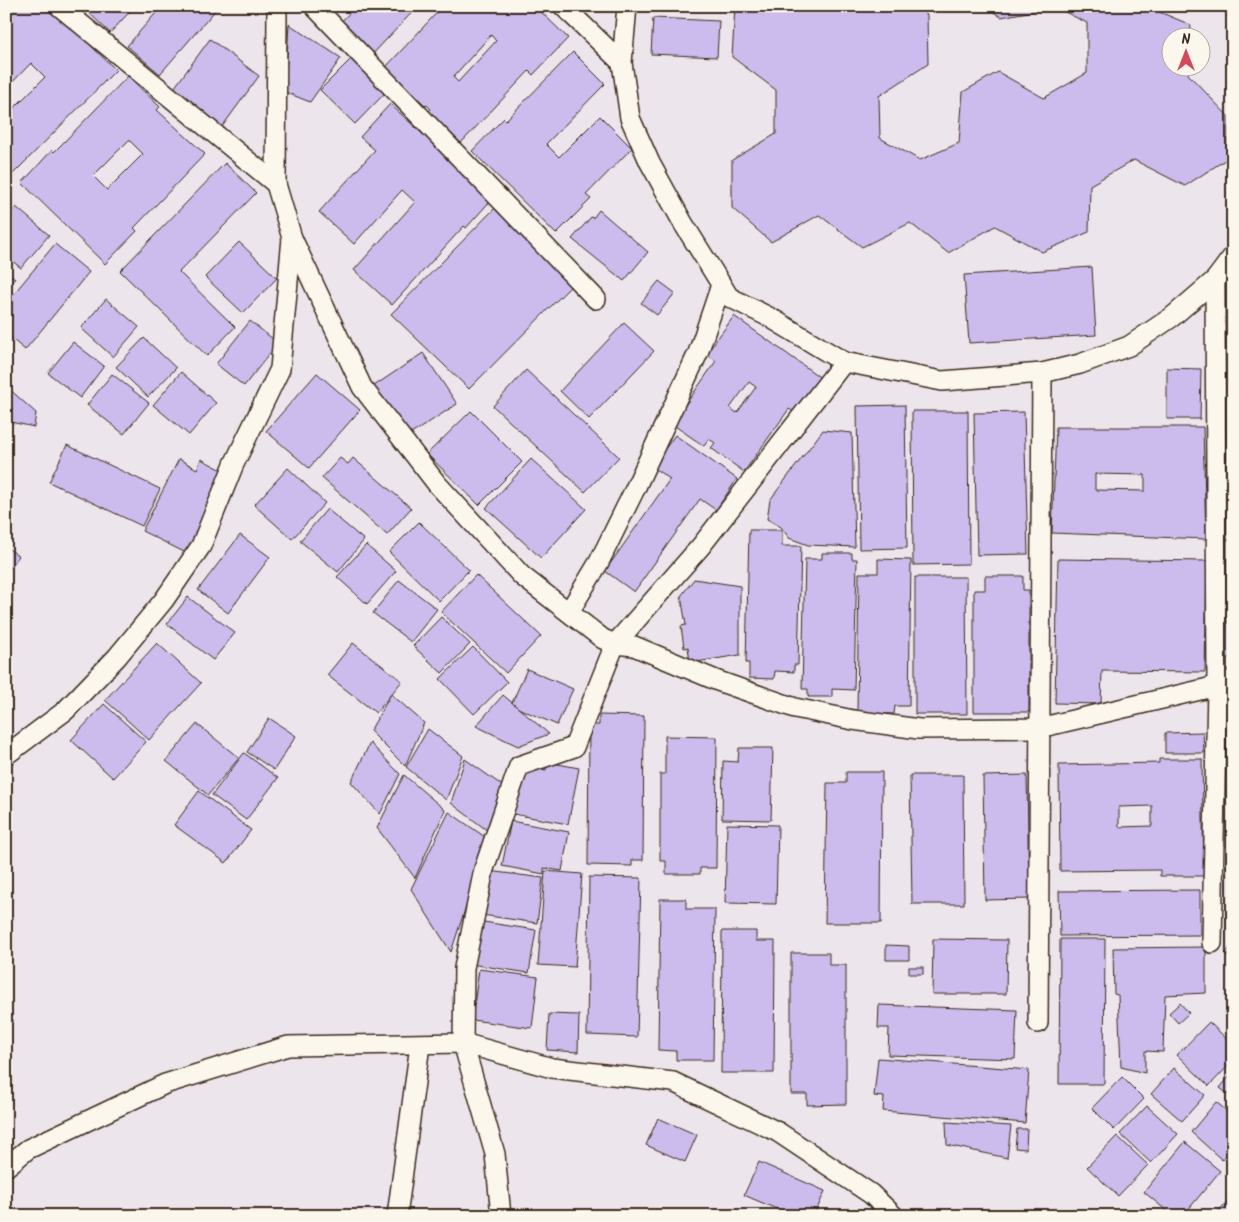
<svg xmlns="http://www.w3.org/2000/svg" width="1239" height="1222" font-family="Kalam,sans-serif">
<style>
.built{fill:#ede5ec;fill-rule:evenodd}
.building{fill:#ccbced;stroke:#3b2a1e;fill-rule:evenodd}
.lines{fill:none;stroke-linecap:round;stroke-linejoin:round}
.street-casing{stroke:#3b2a1e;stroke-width:22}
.street{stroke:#fbf7ec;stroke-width:19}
</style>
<rect width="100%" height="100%" fill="#fbf7ec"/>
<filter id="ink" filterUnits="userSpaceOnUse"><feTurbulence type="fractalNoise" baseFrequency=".02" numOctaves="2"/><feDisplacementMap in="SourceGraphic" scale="10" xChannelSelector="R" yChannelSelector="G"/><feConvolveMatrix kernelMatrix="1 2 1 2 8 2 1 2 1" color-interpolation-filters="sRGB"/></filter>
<g filter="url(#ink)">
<!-- built -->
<path class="built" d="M 6,6 L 1233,6 L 1233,1216 L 6,1216 ZM 1172,38 L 1202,38 L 1202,68 L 1172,68 Z"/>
<!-- building -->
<g class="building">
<polygon points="18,6 50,6 116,70 13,174 6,168 6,108 10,112 45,77 31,63 6,89 6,18"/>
<polygon points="82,6 135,6 110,33"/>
<polygon points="162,6 219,6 160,74 127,46"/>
<polygon points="356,6 418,6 369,58 336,27"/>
<path d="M 443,6 L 535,6 L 568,38 L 533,75 L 529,71 L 461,143 L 428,112 L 431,109 L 427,105 L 426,106 L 385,68 ZM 491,35 L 496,41 L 458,82 L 453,77 Z"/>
<polygon points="735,6 915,6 927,15 928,64 879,96 880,138 920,160 959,143 963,92 998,72 1044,98 1087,73 1087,23 1055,7 1001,17 985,6 1145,6 1191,25 1190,38 1172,38 1172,68 1188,68 1188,74 1228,116 1228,158 1185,186 1134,160 1090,185 1089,232 1042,252 995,226 948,253 910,223 862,247 819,215 771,242 732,208 732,160 776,134 776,90 732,57"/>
<polygon points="653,18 719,21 717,57 651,54"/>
<polygon points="289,24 341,58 310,102 285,92"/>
<polygon points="210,39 259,76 219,131 169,95"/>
<polygon points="573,52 605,84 546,144 559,157 600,116 632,148 586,195 591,199 556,234 472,151 504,118 506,120"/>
<polygon points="351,59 386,92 355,124 320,90"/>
<path d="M 128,76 L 160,107 L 157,110 L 205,154 L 134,228 L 137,231 L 105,264 L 22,183 L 52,150 L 54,152 L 61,145 ZM 129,140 L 143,154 L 107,190 L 93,176 Z"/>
<polygon points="390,104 493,198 466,228 464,226 392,305 354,270 415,202 402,190 354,244 319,212 375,150 360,137"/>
<polygon points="225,163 256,193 179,272 235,327 207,356 120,271"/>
<polygon points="16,207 49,235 21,268 6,256 6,219"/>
<polygon points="496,207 574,283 469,389 391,314"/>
<polygon points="599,210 648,252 624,281 572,239 591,217 593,218"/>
<polygon points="239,242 277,278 243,313 205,277"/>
<polygon points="55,244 89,272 25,350 6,334 6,303"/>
<polygon points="1092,267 1096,335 969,343 964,275"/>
<polygon points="6,271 15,278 6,288"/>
<polygon points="659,281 675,293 657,315 641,303"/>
<polygon points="106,299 139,327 113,357 81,328"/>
<polygon points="1230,301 1233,301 1233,420 1228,420"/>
<path d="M 734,316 L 821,378 L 795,413 L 789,409 L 744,472 L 711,448 L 715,443 L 709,439 L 704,446 L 672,424 L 716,361 L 706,354 ZM 749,382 L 756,387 L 737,413 L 730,408 Z"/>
<polygon points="250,321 278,343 244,386 216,364"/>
<polygon points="624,323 654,351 589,419 560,391"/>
<polygon points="144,338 176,368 148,397 116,367"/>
<polygon points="73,342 104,366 80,398 48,373"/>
<polygon points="423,353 457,404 408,436 374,386"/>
<polygon points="1167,368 1201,369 1200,419 1167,419"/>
<polygon points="526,370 619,457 585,492 493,406"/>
<polygon points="181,372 216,403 189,435 153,405"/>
<polygon points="317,373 360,410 309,468 266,431"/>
<polygon points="112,374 149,403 124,434 87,405"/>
<polygon points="6,386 36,413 34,427 6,421"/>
<polygon points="905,405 907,548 859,549 857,406"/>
<polygon points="471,411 522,462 479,505 427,454"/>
<polygon points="912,411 968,411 969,564 913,565"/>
<polygon points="1024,412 1028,554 977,555 974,413"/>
<path d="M 1056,427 L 1203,427 L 1206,539 L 1052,533 ZM 1095,474 L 1145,475 L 1145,491 L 1095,490 Z"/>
<polygon points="1227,427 1233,427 1233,540 1226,540"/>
<polygon points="823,430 852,433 855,547 808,545 789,538 781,527 767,519 770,500"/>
<polygon points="675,435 737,479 716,510 700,499 634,592 605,571 670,479 652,467"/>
<polygon points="67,445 160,489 142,526 49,482"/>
<polygon points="340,458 348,464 353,458 411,508 387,535 322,478"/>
<polygon points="179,459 197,469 201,459 226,472 186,553 142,531"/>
<polygon points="531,459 586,509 541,558 486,508"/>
<polygon points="288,468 325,503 292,539 254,505"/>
<polygon points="327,509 364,540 338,572 300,541"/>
<polygon points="419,522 469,570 439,601 389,552"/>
<polygon points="749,530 782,530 782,546 801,546 798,665 794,665 794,672 775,671 774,679 749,678 749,663 746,663"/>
<polygon points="240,535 270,557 228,613 198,590"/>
<polygon points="366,545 396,571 367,604 337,577"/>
<polygon points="6,547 19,556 6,573"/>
<polygon points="822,553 852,553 852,559 857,559 854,690 832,689 832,697 808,697 808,689 802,689 805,559 822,559"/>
<polygon points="878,559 911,560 909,706 895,706 894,714 857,713 859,573 878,573"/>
<polygon points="1058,559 1207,561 1205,672 1102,671 1101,704 1055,703"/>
<polygon points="476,575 541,636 506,673 441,612"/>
<polygon points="985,576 1023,576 1023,590 1029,590 1029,712 974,712 974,590 985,590"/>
<polygon points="915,577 966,577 967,714 915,714"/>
<polygon points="694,579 740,586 740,655 690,663 688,647 684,648 681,626 686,625 681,596"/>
<polygon points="399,580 437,609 411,642 373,613"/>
<polygon points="188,597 235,633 213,660 167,624"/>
<polygon points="441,617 470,644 442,673 413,646"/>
<polygon points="1227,622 1233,622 1233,658 1226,658"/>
<polygon points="157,643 201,683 149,740 105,700"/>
<polygon points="353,643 402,681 376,713 327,675"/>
<polygon points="473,647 507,682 474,714 440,679"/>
<polygon points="527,669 573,689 557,725 511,705"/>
<polygon points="391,694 424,723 405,766 370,731"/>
<polygon points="503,695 549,734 518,746 476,726"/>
<polygon points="104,704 146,742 113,778 71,740"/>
<polygon points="599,715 644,716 643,860 632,860 632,866 588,865 589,725 599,725"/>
<polygon points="269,718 296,736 274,770 247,752"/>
<polygon points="197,724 239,758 208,795 166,761"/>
<polygon points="428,729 463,756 446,800 406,767"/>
<polygon points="1203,732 1204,753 1165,753 1165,733"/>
<polygon points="665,736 717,737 716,868 700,868 700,874 666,874 666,861 660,861 660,774 665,774"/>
<polygon points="370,743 400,774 380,814 351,782"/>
<polygon points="739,748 773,748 771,820 722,819 723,761 738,762"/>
<polygon points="244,753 278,778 246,820 212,795"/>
<polygon points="465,759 503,786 488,831 451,803"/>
<path d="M 1159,759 L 1202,759 L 1204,876 L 1160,876 L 1160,870 L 1060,871 L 1059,765 L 1159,763 ZM 1152,806 L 1152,826 L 1119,827 L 1119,807 Z"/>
<polygon points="547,762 579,768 568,824 513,814 522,766 546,770"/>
<polygon points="846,772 882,772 881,923 825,923 827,783 846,783"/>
<polygon points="404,775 445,810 415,878 377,828"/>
<polygon points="910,775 963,775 964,904 912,904"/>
<polygon points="1027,775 1029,899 985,900 983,776"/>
<polygon points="199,791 251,830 226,863 174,825"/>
<polygon points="449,812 488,839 451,952 411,889"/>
<polygon points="511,821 569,832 562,871 544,868 544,874 502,866"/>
<polygon points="727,824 778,825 776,904 725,903"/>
<polygon points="488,871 543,878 537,923 482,915"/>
<polygon points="545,871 582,874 575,967 538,965"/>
<polygon points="589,877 641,878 637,1037 587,1035"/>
<polygon points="1200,890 1200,935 1060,936 1059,891"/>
<polygon points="660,899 686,899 686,909 715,909 713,1060 676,1060 676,1051 658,1050"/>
<polygon points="477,921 536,930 529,973 470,964"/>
<polygon points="722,931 756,931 756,941 775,941 774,1073 721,1073"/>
<polygon points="933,939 1007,940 1006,994 932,994"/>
<polygon points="1060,939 1105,939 1104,1084 1059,1084"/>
<polygon points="1233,944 1233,960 1225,954"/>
<polygon points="886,945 909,946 909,960 886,960"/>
<polygon points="1206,947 1206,993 1165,995 1163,1052 1145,1051 1145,1073 1121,1067 1118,995 1114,994 1113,948"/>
<polygon points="791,953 829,953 829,965 846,965 846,1104 807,1105 807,1094 791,1094"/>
<rect x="909" y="967" width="14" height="7"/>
<polygon points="479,969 538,977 532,1028 472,1020"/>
<polygon points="1180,1003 1189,1013 1178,1023 1169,1013"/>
<polygon points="879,1005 1017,1010 1015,1059 888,1055 889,1028 878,1028"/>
<polygon points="549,1014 579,1015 578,1052 547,1050"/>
<polygon points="1209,1022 1233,1045 1233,1061 1209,1086 1177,1055"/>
<polygon points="878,1058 1029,1070 1025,1123 883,1111 884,1097 874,1096"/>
<polygon points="1174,1068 1205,1095 1182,1121 1151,1094"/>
<polygon points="1233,1072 1233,1098 1220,1088"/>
<polygon points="1122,1077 1144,1099 1114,1130 1092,1108"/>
<polygon points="1216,1102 1233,1116 1233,1148 1222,1160 1191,1132"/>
<polygon points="1147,1106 1178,1134 1151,1163 1120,1134"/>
<polygon points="658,1118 697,1135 685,1162 646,1145"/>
<polygon points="946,1122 1011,1126 1007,1158 947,1145"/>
<polygon points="1017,1129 1027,1129 1026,1149 1015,1148"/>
<polygon points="1117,1136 1148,1165 1118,1196 1087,1167"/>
<polygon points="1185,1142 1220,1171 1183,1216 1173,1216 1144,1192"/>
<polygon points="759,1162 825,1191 814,1216 793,1216 744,1195"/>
<polygon points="1233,1195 1233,1216 1218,1216 1216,1214"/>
</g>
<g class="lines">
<!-- street casing -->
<g class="street-casing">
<g id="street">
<polyline points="59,6 276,184"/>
<polyline points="277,6 276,184 292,238 362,387 437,484 522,576 603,639 615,644 634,646 718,681 795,708 853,720 919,729 1039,728 1217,686 1233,680"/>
<polyline points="314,6 596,299"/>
<polyline points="563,6 622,63"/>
<polyline points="627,6 622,63 630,118 650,163 683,223 729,297 771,318 844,362 942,381 1042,373 1080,364 1129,346 1172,317 1215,280 1233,256"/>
<polyline points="569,612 599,562 634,491 698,353 721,285"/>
<polyline points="6,755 65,711 117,657 164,600 201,546 234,464 280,369 292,238"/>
<polyline points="1212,943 1217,686 1215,280"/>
<polyline points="1038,1023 1042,373"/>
<polyline points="6,1167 28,1149 165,1084 288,1046 463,1043 552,1068 673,1082 778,1132 871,1194 894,1216"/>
<polyline points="397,1216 420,1045"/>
<polyline points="501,1216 495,1154 463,1043 464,968 484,869 519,766 574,747 615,644 701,546 844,362"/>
</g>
</g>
<!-- street -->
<use href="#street" class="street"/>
</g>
</g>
<!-- margin -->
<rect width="1239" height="1222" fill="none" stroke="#fbf7ec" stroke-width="25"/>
<rect x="12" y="12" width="1214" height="1197" fill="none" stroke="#3b2a1e" stroke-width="2" filter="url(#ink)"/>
<!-- north arrow -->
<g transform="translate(1186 52)"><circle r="24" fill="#fbf7ec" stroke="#aea59a"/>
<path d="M0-4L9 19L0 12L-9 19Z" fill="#d1495b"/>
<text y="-8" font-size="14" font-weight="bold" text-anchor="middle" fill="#3b2a1e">N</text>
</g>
</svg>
